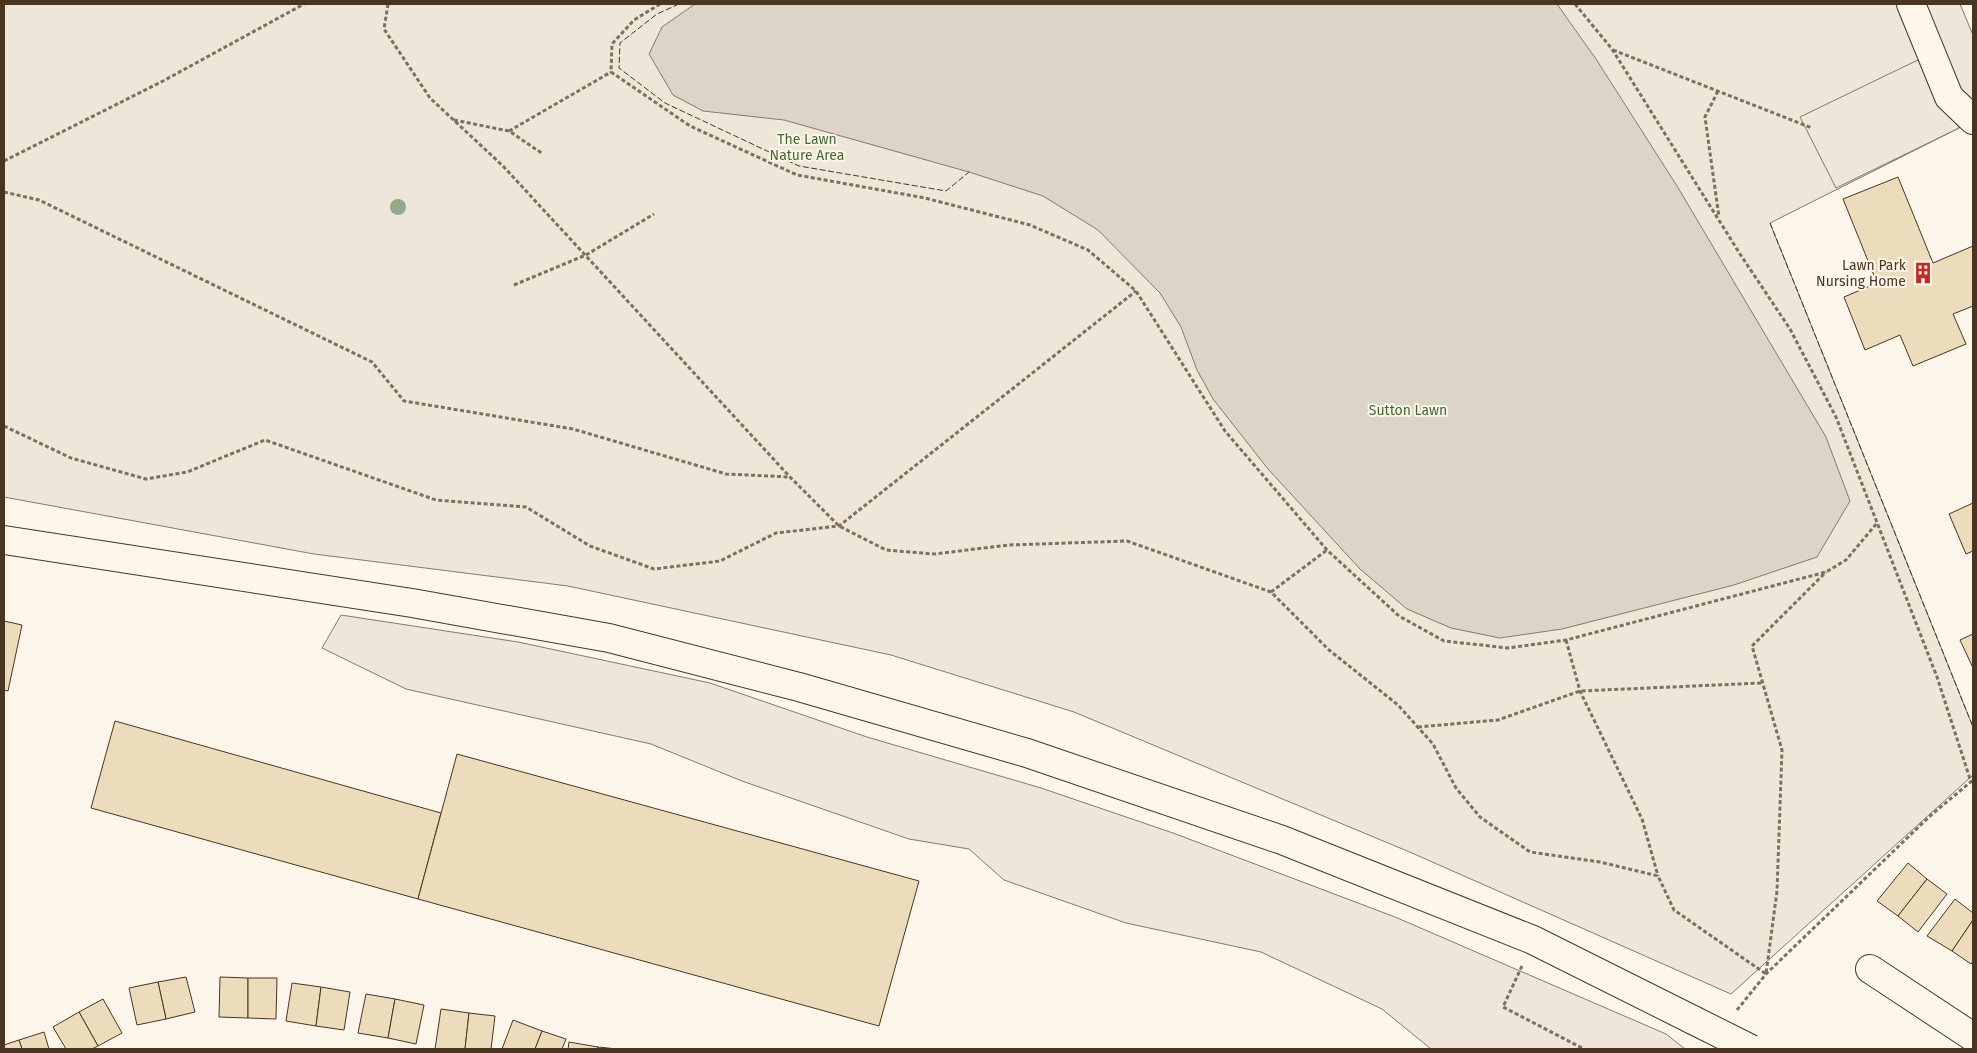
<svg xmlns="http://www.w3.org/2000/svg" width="1977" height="1053" font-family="'Fira Sans',sans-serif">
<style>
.green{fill:#ede6d9;stroke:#887966}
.parking{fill:#ede7d9;stroke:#887966}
.water{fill:#dcd4c6;stroke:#887966}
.building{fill:#ecdcbc;stroke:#4a3520}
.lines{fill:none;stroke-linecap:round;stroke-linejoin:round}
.minor-casing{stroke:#4a3520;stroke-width:30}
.highway-casing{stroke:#4a3520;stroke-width:30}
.path{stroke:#7f6f5c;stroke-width:3;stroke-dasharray:4 2.5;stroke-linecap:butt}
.minor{stroke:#fbf6e9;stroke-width:28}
.highway{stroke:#fbf6e9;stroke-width:28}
.highway-bridge-casing{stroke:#4a3520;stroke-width:30;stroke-linecap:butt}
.highway-bridge{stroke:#fbf6e9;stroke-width:28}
.fence{stroke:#4a3520;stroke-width:1;stroke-dasharray:6 2.5;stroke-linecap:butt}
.tree{fill:#96a887}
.labels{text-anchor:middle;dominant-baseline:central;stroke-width:4;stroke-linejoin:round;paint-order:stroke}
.park-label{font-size:14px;fill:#436837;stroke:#fbf6e9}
.poi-label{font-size:14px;fill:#4a3520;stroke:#fbf6e9;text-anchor:end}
</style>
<rect width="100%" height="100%" fill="#fbf6e9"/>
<!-- green -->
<g class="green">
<polygon points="4,4 1960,4 1973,35 1973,121 1770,223 1973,727 1973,775 1731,994 1412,853 1074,712 891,655 568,586 314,554 4,497"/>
<polygon points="341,615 518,642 710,683 867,737 1041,788 1173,833 1395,917 1666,1034 1685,1049 1431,1049 1382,1009 1261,952 1126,923 1004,880 969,849 909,839 742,781 651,744 406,689 322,648"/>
</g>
<!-- parking -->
<polygon class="parking" points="1924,57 1959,128 1836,188 1800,117"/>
<!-- water -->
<polygon class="water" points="695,4 1557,4 1596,59 1677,186 1826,437 1850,501 1817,557 1734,585 1562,629 1500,638 1451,628 1407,609 1360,569 1268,469 1213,399 1197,370 1181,327 1160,293 1098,230 1043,196 969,172 784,120 703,111 673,95 649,54 662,27"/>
<!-- building -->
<g class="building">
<polygon points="1898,177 1933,263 1973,246 1973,306 1953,314 1966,344 1913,366 1900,335 1865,350 1844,297 1877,283 1843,199"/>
<polygon points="1973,503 1973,551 1966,554 1949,514"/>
<polygon points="4,621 22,625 8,691 4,690"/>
<polygon points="1973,634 1973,668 1960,640"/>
<polygon points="115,721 441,813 418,899 91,808"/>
<polygon points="457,754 919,881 879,1026 418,899"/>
<polygon points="1908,863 1927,879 1898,916 1877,901"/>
<polygon points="1927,879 1947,894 1918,932 1898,916"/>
<polygon points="1955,899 1973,913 1973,920 1952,951 1927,936"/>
<polygon points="1973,920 1973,961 1971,964 1952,951"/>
<polygon points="186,977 195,1012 166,1019 158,982"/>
<polygon points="220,977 248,978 248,1018 219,1017"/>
<polygon points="248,978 277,978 276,1019 248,1018"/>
<polygon points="158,982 166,1019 137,1025 129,988"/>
<polygon points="292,983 321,987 316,1026 286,1021"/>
<polygon points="321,987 350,992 344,1030 316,1026"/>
<polygon points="366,994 395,999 388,1038 358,1033"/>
<polygon points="103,999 122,1033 98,1046 79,1012"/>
<polygon points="395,999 424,1005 416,1044 388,1038"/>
<polygon points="441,1009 469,1013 465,1049 435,1049"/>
<polygon points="79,1012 98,1046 92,1049 66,1049 53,1027"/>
<polygon points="469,1013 495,1016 491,1049 465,1049"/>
<polygon points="513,1020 542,1031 535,1049 502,1049"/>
<polygon points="542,1031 566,1039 562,1049 535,1049"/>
<polygon points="44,1032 49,1049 22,1049 19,1040"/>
<polygon points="19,1040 22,1049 4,1049 4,1045"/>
<polygon points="569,1042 598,1047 598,1049 568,1049"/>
<polygon points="598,1047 617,1049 598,1049"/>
</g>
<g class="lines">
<!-- minor casing -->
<g class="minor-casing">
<g id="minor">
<polyline points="1911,4 1949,97 1973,120"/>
<polyline points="1870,969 1973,1037"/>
</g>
</g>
<!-- highway casing -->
<g class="highway-casing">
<polyline id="highway" points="4,540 412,603 609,638 799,687 1027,753 1282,840 1533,940 1693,1020"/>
</g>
<!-- path -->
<g class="path">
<polyline points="388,4 384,29 430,98 503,166 790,477 839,526 886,550 934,554 1009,545 1127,541 1271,592 1329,650 1398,705 1433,744 1456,788 1480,817 1530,852 1600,862 1658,876 1674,910 1766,974 1777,891 1782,750 1752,646 1826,572"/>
<polyline points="660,4 634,20 612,44 611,72 690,126 797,175 925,198 1030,225 1088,250 1136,291 1225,431 1327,550 1399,616 1444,641 1508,648 1566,640 1826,572 1846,560 1877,523"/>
<polyline points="1575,4 1612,49 1740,254 1790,329 1836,417 1937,677 1971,782"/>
<polyline points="1613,50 1812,128"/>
<polyline points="1718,91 1705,117 1719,217"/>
<polyline points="454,120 509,131 543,154"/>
<polyline points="509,131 611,72"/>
<polyline points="4,161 163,81 304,4"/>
<polyline points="4,192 39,200 372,362 404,401 573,429 726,474 790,477"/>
<polyline points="514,285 586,255 654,214"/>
<polyline points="4,426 71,458 146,479 187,472 265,440 436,500 526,507 590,546 654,569 720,561 776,533 839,526 1136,291"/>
<polyline points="1271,592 1327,550"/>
<polyline points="1566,640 1580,691 1642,819 1658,876"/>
<polyline points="1418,727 1498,720 1580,691 1762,683"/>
<polyline points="1522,966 1503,1007 1584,1049"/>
<polyline points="1737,1010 1766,974 1930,816 1973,780"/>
</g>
<!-- minor -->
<use href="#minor" class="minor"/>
<!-- highway -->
<use href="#highway" class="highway"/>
<!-- highway-bridge casing -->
<g class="highway-bridge-casing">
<polyline id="highway-bridge" points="1693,1020 1751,1049"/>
</g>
<!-- highway-bridge -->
<use href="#highway-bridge" class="highway-bridge"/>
<!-- fence -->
<g class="fence">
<polyline points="679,4 657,14 620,43 619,68 665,103 799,166 946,191 969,172"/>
<polyline points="1770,223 1973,727"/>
</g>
</g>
<!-- trees -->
<circle class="tree" cx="398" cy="207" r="8"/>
<!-- icons -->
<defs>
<g id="building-bare" transform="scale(1.725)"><path d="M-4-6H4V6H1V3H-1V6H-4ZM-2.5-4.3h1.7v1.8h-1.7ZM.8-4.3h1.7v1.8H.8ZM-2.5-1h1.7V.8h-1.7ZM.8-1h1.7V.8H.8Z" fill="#c62828" stroke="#fbf6e9" stroke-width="2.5" paint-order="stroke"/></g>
</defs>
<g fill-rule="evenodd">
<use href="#building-bare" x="1923" y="273"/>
</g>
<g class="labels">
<!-- park labels -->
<g class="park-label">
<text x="807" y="139">The Lawn<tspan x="807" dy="16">Nature Area</tspan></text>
<text x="1408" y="410">Sutton Lawn</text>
</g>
<!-- poi labels -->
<g class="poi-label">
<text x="1906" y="265">Lawn Park<tspan x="1906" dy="16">Nursing Home</tspan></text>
</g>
</g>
<!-- border -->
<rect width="1977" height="1053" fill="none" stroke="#4a3520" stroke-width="10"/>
</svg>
